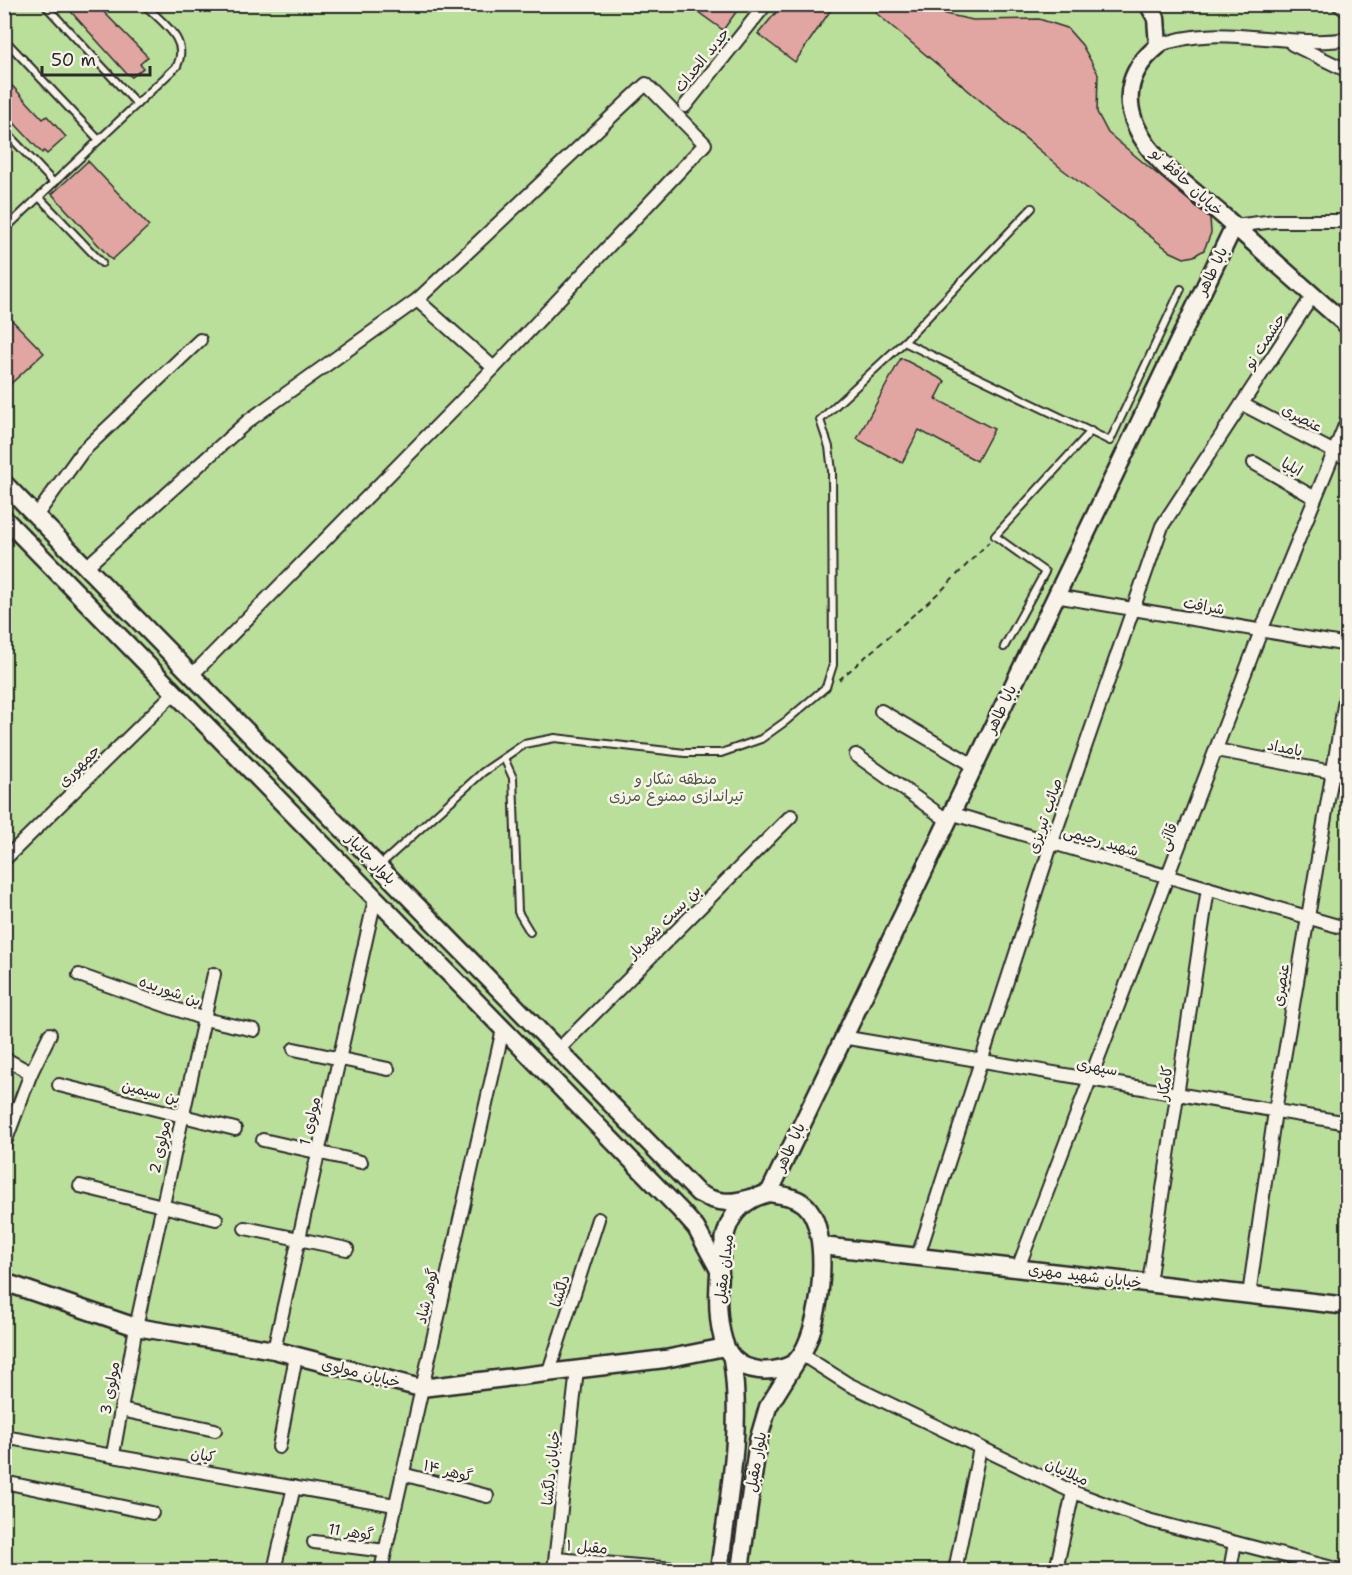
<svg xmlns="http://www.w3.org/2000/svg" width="1352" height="1575" font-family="'Shantell Sans','Playpen Sans Arabic',sans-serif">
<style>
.green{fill:#badf9a;stroke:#728562;stroke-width:1.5}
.building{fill:#e1a6a2;stroke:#2b2b2b;stroke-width:1.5}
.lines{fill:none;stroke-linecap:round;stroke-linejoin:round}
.lane-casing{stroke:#2b2b2b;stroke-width:10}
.street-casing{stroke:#2b2b2b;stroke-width:16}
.secondary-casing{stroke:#2b2b2b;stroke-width:21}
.path{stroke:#2b2b2b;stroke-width:2;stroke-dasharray:6 4.5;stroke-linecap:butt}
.lane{stroke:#f7f3e8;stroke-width:6}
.street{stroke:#f7f3e8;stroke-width:12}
.secondary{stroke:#f7f3e8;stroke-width:16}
.labels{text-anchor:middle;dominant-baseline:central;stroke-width:5;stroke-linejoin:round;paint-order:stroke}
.street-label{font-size:15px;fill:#2b2b2b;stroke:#f7f3e8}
.park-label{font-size:15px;fill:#4f5847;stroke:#f7f3e8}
</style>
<rect width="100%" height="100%" fill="#f0dcd3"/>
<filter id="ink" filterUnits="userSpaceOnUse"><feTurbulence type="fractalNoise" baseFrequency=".0167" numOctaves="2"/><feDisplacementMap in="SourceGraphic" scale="12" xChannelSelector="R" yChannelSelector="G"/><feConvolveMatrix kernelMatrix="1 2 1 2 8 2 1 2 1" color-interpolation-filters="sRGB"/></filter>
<g filter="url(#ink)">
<!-- green -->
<rect class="green" x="5" y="5" width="1342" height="1565"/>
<!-- building -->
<g class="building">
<polygon points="64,4 96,4 148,57 140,64 143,68 132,77 126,73"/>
<polygon points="687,4 742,4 723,30"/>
<polygon points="783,4 835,4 795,62 758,34"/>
<polygon points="883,4 898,4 973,20 1039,19 1067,28 1082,45 1098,74 1097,112 1108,133 1210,218 1211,233 1204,250 1194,256 1184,258 1171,252 1062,169 876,13"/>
<polygon points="4,77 43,119 47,116 66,137 47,154 44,151 42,153 4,112"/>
<polygon points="88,161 149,226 112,260 52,194"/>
<polygon points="4,312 44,353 4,390"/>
<polygon points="901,358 945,381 936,399 994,429 977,461 919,430 902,463 857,439"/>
</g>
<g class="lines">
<!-- lane casing -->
<g class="lane-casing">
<g id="lane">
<polyline points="44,4 137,104"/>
<polyline points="4,39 99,140"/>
<polyline points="4,130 54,183"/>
<polyline points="39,197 102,263"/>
<path d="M 4,230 L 177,66 C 190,39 162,23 144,4"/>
<polyline points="904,342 1032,208"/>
<polyline points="1004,647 1045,572 995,536 1091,431"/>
<polyline points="504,758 513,778 518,912 530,932"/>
<polyline points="379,866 483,772 524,744 555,738 685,753 721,753 761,739 786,721 826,687 833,665 832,471 829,447 820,420 904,342 1110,441 1181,289"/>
</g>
</g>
<!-- street casing -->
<g class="street-casing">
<g id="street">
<polyline points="1338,4 1348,12"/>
<polyline points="1292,44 1348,71"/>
<path d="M 1158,46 C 1218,21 1285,49 1348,39"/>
<polyline points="685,106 766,4"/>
<polyline points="1234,226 1275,221 1348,221"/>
<polyline points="1242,404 1348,459"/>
<polyline points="1254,463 1315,498"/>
<polyline points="36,516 82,452 200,340"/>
<polyline points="86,567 248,421 417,300"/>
<polyline points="1055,596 1348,645"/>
<polyline points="191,676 494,368 705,144 646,84 417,300 494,368"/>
<polyline points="881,711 973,765"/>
<polyline points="1216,750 1348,775"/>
<polyline points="856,755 947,820"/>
<polyline points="950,813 1348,929"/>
<polyline points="4,860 174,693"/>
<polyline points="79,975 204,1019 254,1030"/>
<polyline points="842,1037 1348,1123"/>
<polyline points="294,1049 388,1069"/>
<polyline points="558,1050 791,816"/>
<polyline points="4,1058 31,1073"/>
<polyline points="59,1085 235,1129"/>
<polyline points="263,1140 361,1162"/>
<polyline points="4,1145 31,1073 50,1034"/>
<polyline points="80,1186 216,1219"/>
<polyline points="245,1228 347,1249"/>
<polyline points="918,1256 1052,842 1162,526 1313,295"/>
<polyline points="1018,1268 1261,631 1348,418"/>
<polyline points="1149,1283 1208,888"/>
<polyline points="1249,1295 1275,1111 1348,682"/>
<polyline points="274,1350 375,899"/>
<polyline points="801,1354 848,1384 1073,1492 1148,1520 1340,1570"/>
<polyline points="549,1371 598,1219"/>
<polyline points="121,1410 215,1430"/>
<polyline points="4,1437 395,1505"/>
<polyline points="279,1447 296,1356"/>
<polyline points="113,1454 136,1327 214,974"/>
<polyline points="402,1474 487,1496"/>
<polyline points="4,1482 152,1513"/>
<polyline points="314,1542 385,1551"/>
<polyline points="556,1559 686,1570"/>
<polyline points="274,1570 294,1487"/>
<polyline points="381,1570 503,1029"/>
<polyline points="554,1570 577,1370"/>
<polyline points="955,1570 980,1448"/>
<polyline points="1056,1570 1073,1492"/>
<polyline points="1230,1570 1235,1543"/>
</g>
</g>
<!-- secondary casing -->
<g class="secondary-casing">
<g id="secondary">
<path d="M 1148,4 L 1156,18 L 1158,46 C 1132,67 1122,94 1136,126 C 1152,163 1192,189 1221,214 C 1263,251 1305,289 1348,326"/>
<path d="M 4,483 L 698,1193 C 718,1204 732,1204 753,1197"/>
<polyline points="4,518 680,1210 696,1228 720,1272"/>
<polyline points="769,1193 1234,226"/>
<path d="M 769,1193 C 781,1195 794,1196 804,1204 C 834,1228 821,1334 797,1360 C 790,1368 769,1372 759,1370 C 750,1369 740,1365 734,1359 C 710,1338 717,1249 730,1222 C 738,1206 753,1197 769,1193 Z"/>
<polyline points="822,1246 1348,1306"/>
<polyline points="4,1282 136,1327 274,1350 421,1388 665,1359 725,1347"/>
<path d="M 719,1570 C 728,1500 743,1430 732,1359"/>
<polyline points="740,1570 758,1441 768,1407 796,1362"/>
</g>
</g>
<!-- path -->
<polyline class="path" points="839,680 943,589 989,542"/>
<!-- lane -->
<use href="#lane" class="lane"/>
<!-- street -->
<use href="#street" class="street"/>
<!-- secondary -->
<use href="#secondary" class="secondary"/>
</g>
</g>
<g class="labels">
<!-- street labels -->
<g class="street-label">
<text transform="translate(702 60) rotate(-51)">جدبد الحداث</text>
<text transform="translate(1187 182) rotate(43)">خیابان حافظ نو</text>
<text transform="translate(1212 271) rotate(-64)">بابا طاهر</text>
<text transform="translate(1265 341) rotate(-57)">حشمت نو</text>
<text transform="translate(1302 418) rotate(28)">عنصری</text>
<text transform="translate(1292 467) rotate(30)">ایلیا</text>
<text transform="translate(1204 606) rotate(10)">شرافت</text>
<text transform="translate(1001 709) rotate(-64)">بابا طاهر</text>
<text transform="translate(1285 748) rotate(11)">بامداد</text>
<text transform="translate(79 766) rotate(-45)">جمهوری</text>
<text transform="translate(1045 816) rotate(-71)">صائب تبریزی</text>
<text transform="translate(1168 837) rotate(-70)">قاآنی</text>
<text transform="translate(1101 841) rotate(16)">شهید رحیمی</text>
<text transform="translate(371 859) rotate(46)">بلوار جانباز</text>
<text transform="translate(664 922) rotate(-45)">بن بست شهریار</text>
<text transform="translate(1281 985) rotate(-81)">عنصری</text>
<text transform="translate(170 991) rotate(19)">بن شوریده</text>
<text transform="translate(1097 1067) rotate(10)">سپهری</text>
<text transform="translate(1165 1083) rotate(-82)">کامکار</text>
<text transform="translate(151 1092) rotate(14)">بن سیمین</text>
<text transform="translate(310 1121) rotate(-77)">مولوی 1</text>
<text transform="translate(160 1147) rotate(-78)">مولوی 2</text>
<text transform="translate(790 1147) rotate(-65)">بابا طاهر</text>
<text transform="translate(724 1269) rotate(-83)">میدان مقبل</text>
<text transform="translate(1085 1276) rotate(7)">خیابان شهید مهری</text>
<text transform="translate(560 1291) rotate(-72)">دلگشا</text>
<text transform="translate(427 1296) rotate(-77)">گوهر شاد</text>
<text transform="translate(361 1373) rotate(14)">خیابان مولوی</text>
<text transform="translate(110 1388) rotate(-80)">مولوی 3</text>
<text transform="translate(203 1455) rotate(10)">کیان</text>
<text transform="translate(756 1462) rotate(-80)">بلوار مقبل</text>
<text transform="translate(551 1468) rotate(-84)">خیابان دلگشا</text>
<text transform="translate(448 1471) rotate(14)">گوهر ۱۴</text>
<text transform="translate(1067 1472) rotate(24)">میلانیان</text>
<text transform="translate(351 1532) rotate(8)">گوهر 11</text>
<text transform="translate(587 1547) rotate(5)">مقبل ۱</text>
</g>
<!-- park labels -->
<g class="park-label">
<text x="676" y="779">منطقه شکار و<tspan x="676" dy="17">تیراندازی ممنوع مرزی</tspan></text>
</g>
</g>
<!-- margin -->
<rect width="1352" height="1575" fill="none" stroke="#f7f3e8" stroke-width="24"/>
<rect x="12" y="12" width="1328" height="1551" fill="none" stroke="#2b2b2b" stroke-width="2" filter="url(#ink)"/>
<!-- scale -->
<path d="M42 66v9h108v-9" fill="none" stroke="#2b2b2b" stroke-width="3"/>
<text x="51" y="66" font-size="18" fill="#2b2b2b" stroke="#f7f3e8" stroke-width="4.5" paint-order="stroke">50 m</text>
</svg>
